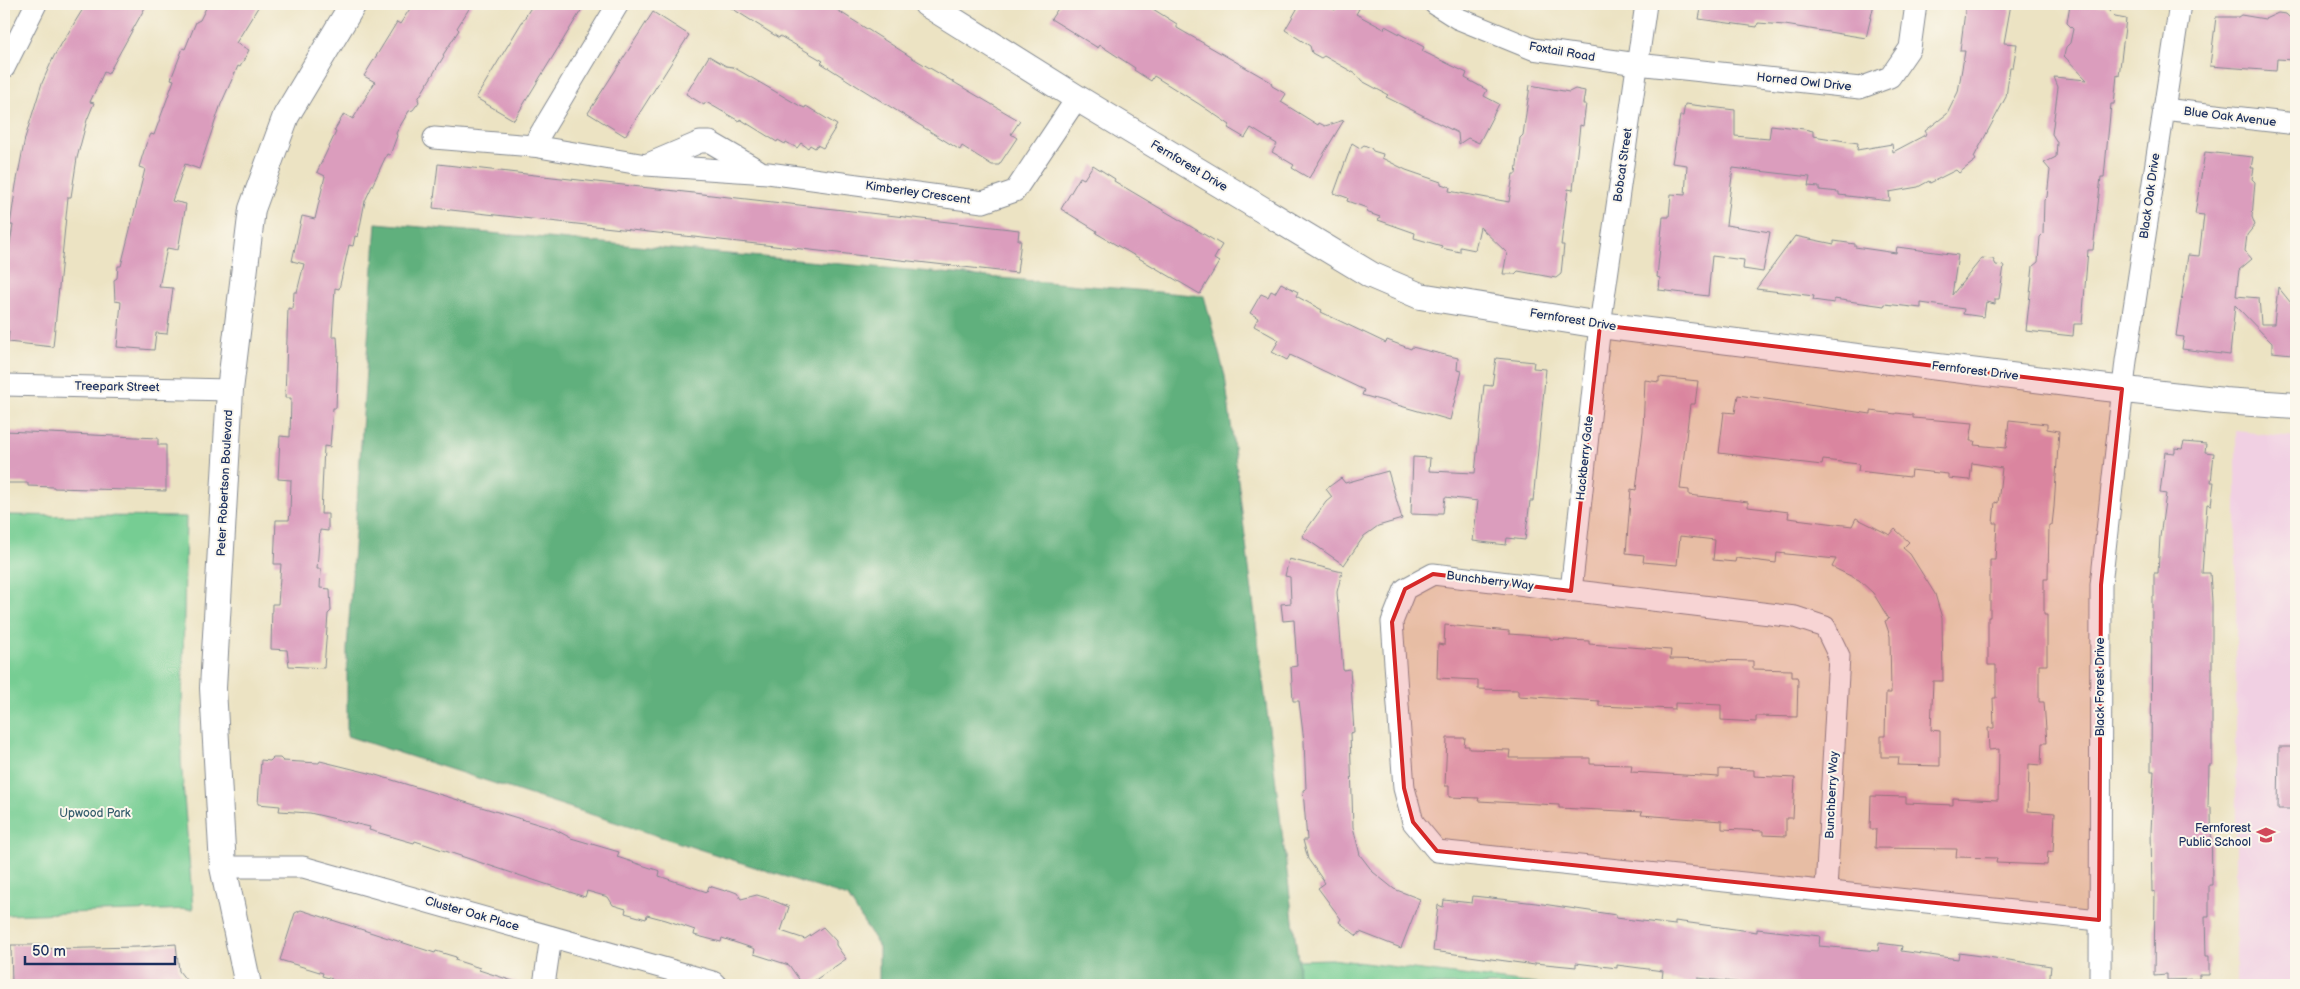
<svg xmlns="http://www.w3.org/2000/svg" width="2300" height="989" font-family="'Balsamiq Sans',sans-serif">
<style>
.built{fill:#f1d0e3}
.green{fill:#76cd93;stroke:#487e78}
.forest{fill:#60b07d;stroke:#3e706e}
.building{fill:#db9dbd}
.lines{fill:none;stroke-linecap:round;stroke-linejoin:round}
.minor-casing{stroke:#848990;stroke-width:23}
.tertiary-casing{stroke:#848990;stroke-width:28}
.minor{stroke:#fff;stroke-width:21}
.tertiary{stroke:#fff;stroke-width:26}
.marked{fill:#d62828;fill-opacity:0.2;stroke:#d62828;stroke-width:4;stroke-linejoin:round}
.labels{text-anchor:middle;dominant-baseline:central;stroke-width:4;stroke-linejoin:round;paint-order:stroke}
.street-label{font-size:12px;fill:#1b2f5e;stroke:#fbf7ec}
.park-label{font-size:12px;fill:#365e6e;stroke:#fbf7ec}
.poi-label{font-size:12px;fill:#1b2f5e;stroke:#fbf7ec;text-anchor:end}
</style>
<rect width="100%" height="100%" fill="#fbf7ec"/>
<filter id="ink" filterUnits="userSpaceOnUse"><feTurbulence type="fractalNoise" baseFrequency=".02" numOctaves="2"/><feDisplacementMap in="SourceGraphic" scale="10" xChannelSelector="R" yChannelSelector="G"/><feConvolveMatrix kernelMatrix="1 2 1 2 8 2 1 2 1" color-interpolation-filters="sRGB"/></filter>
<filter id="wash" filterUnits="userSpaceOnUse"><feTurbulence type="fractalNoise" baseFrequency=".0096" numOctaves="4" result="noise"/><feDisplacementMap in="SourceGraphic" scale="20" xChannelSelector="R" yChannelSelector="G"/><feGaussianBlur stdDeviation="1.12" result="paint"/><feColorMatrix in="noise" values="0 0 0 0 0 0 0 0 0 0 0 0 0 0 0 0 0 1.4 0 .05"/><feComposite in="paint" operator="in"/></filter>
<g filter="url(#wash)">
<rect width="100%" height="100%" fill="#ece3c3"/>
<!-- built -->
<polygon class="built" points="2236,431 2296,437 2296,985 2236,985"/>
<!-- green -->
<g class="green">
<polygon points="4,515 186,517 181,759 193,909 4,915"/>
<polygon points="1331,959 1544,985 1299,985 1298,960"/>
</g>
<!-- forest -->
<polygon class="forest" points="376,223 1204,296 1225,376 1298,960 1299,985 879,985 879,947 848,897 347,736 347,650"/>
<g id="blocks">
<!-- building -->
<g class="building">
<polygon points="86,4 147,4 108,74 104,72 90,102 94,103 87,120 77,158 71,197 68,197 53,347 8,342 9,331 4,331 4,279 13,225 10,225 16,185 25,138 42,83 54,56"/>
<polygon points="208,4 260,4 236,43 249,50 240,67 238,66 221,104 199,169 185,164 172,201 186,204 178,250 167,248 159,287 173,288 167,334 156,333 154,350 117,347 121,302 115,301 114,280 117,278 118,266 121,266 145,169 139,167 146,144 151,134 154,135 174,80 171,79 183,48 185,49 196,22 200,20"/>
<polygon points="413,4 472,4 457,28 459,30 443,55 444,56 418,99 419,102 413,110 409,111 396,133 397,136 390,155 387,154 365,201 358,237 355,236 353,246 349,245 339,289 335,288 332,337 337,337 338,352 336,408 333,408 330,447 324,446 321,514 328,514 328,531 320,530 317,569 321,569 320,588 330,589 331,611 328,614 324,668 289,666 287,650 271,649 272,604 278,604 281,564 274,564 276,520 289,520 290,513 291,480 278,479 280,436 290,437 291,398 285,398 288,308 293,309 294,292 297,292 304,264 292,261 302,216 315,219 325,176 317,172 336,132 334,131 344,114 353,119 375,82 364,76 397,22 400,24"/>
<polygon points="533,4 585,4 514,120 476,98"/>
<polygon points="725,4 841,4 837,10 911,57 1020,121 1011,134 1017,138 999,165 992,165 962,146 960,150 857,86 821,63 823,61 780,36 779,38"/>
<polygon points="1061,4 1156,4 1153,9 1177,24 1177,28 1271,82 1272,86 1286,94 1281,102 1318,125 1319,123 1325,126 1344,120 1309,178 1292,168 1294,165 1272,152 1277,144 1251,128 1245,138 1228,128 1230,125 1199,104 1154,76 1151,81 1134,70 1135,68 1100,45 1098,48 1051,19"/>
<polygon points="1300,4 1325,4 1335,10 1339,4 1351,4 1359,9 1356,14 1384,29 1385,26 1424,47 1422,51 1467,73 1465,78 1487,90 1484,96 1499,104 1479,143 1468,138 1459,144 1458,133 1386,97 1388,95 1362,81 1356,74 1324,56 1321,58 1312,53 1310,46 1285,30"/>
<polygon points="1702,4 1874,4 1866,38 1785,25 1758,23 1757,27 1699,19"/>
<polygon points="1966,4 2011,4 2004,43 2017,44 2013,67 2010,67 2006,97 1974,157 1976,160 1959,173 1956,170 1930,183 1929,181 1918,187 1889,192 1890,201 1839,195 1839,192 1819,190 1819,187 1808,186 1810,177 1733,168 1726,225 1770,232 1763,272 1743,269 1744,260 1712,256 1708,296 1659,290 1660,278 1657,277 1663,217 1669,217 1671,194 1685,195 1687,165 1672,163 1680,116 1683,116 1685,104 1735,110 1735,136 1769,139 1771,125 1804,129 1813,131 1813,136 1858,143 1857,150 1892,144 1893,152 1927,134 1925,131 1947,114 1958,92 1965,51 1960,51"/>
<polygon points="2070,4 2105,7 2115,17 2126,19 2119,76 2117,75 2114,104 2111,104 2104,177 2101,177 2093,250 2088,250 2082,324 2074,324 2073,336 2026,331 2033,266 2038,262 2040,237 2043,234 2044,200 2047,197 2050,170 2044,163 2056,157 2057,142 2052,134 2058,87 2054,77 2087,80 2064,56 2066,47 2070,43 2073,29 2067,23"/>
<polygon points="653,12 689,35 625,136 588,113"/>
<polygon points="2278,13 2286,14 2292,20 2296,21 2294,60 2277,59 2276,71 2210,66 2216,17 2238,17 2241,15 2265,19"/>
<polygon points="709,56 726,66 733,67 800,106 805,108 806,106 837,125 823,148 817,145 815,148 810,145 808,148 801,143 797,148 786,142 785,144 778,140 777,142 740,119 739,121 706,102 704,105 686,94"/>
<polygon points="1530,85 1569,92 1575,89 1585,91 1583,104 1586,104 1583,126 1580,125 1573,190 1568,189 1561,245 1564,245 1561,274 1556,278 1518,271 1515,274 1503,274 1507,253 1480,227 1475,250 1460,247 1460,252 1441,248 1442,246 1414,238 1415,233 1378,220 1380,217 1366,212 1367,208 1347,201 1348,198 1334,193 1352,143 1360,148 1364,145 1371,148 1373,151 1383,154 1382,158 1406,170 1441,182 1441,184 1450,187 1449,191 1509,202 1513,174 1516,174 1520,138 1523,135"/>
<polygon points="2205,152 2253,157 2251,168 2254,168 2252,179 2255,182 2252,217 2255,225 2247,235 2245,251 2252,259 2239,270 2236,296 2259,298 2261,324 2274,324 2278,287 2295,308 2292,354 2272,352 2272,343 2235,305 2230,355 2182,349 2184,337 2176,336 2188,255 2199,256 2204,215 2195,214"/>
<polygon points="438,164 1019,230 1018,240 1021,240 1017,273 433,208"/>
<polygon points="1093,165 1115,179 1114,181 1222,245 1214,259 1219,262 1200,294 1096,233 1097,231 1061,209 1080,177 1084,179"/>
<polygon points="1795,236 1834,244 1834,241 1855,244 1855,247 1896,253 1897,247 1958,255 1952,295 1982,258 1993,259 1996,265 2004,266 1999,299 1995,299 1995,304 1986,302 1984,317 1963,314 1964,309 1921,303 1921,308 1885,304 1884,306 1834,299 1834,303 1813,300 1814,296 1756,289"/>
<polygon points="1281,283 1298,292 1296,296 1322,310 1321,312 1386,343 1387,340 1411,349 1412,347 1458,358 1457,370 1462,371 1450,420 1362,395 1364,390 1290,355 1287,360 1272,352 1279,340 1254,326 1258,318 1250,313 1261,294 1268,297 1271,291 1275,293"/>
<polygon points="1496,358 1534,362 1533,368 1546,369 1533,501 1530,501 1525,540 1507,538 1506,545 1473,541 1478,501 1445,497 1443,513 1438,513 1438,515 1411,514 1413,457 1430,458 1429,471 1475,473 1484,385 1492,386"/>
<polygon points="1659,377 1698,381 1695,404 1690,404 1680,489 1689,490 1689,495 1748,502 1748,507 1789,512 1788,518 1852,526 1856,518 1890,535 1895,529 1909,542 1903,548 1910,554 1935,594 1942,618 1943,681 1933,681 1931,730 1940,731 1940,766 1898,765 1899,757 1881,757 1881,736 1885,736 1886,693 1891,693 1890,636 1885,621 1889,619 1873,593 1859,580 1832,567 1836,559 1777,553 1776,563 1736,558 1735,562 1713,560 1715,540 1680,536 1677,565 1643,562 1644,555 1626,553 1631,489 1636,490 1643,431 1645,380 1659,382"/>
<polygon points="1738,395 1871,414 1871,411 1896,414 1896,413 1913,415 1913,418 1973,423 1970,441 1975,441 1974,445 2006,448 2009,420 2047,424 2047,429 2059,431 2054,507 2052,525 2049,525 2048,579 2044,579 2044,615 2047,615 2047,665 2039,665 2039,702 2044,702 2047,743 2042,743 2041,765 2029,764 2028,811 2055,813 2053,852 2048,851 2047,865 1996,863 1997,858 1956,857 1957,849 1875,848 1876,829 1870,829 1871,796 1906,797 1906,803 1953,805 1953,798 1998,800 1999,749 1989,750 1988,728 1994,728 1993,698 1996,698 1996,665 1988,665 1988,617 1990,617 1990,560 1995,560 1997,523 1993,523 1995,502 1998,503 2002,468 1972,463 1970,480 1948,478 1948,474 1911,470 1910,477 1858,471 1859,464 1823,460 1822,465 1719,453 1724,412 1735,413"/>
<polygon points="5,431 158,438 158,445 166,445 166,491 54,488 54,487 28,486 28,483 4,483"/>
<polygon points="2184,442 2206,444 2205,452 2214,453 2211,482 2214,482 2211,505 2207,504 2202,573 2210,573 2212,602 2212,765 2209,765 2208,807 2211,807 2212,885 2209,885 2209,916 2205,916 2206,956 2209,956 2209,975 2199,975 2199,979 2167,980 2167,974 2154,975 2155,891 2152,892 2151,831 2154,771 2151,771 2152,597 2154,597 2154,573 2158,573 2160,537 2166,494 2160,493 2165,452 2175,453 2175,448 2182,449"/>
<polygon points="1388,471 1402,519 1378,526 1364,536 1344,565 1302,536 1326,502 1332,497 1326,489 1341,478 1345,483"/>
<polygon points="1289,559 1342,572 1337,592 1343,670 1350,669 1354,732 1350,733 1353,827 1360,855 1373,872 1394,889 1420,899 1401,948 1360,932 1357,936 1339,922 1341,919 1318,888 1325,883 1308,859 1303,840 1307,840 1303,790 1306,789 1304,741 1299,701 1293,701 1291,667 1297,666 1294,620 1283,621 1281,604 1291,603 1290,577 1285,576"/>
<polygon points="1445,625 1509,631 1509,634 1550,637 1550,639 1589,641 1589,644 1671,650 1670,659 1753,661 1753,669 1792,670 1792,677 1797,677 1798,680 1797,717 1756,716 1756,722 1721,720 1721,705 1675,703 1675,709 1599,706 1599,701 1518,696 1518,690 1478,689 1478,680 1437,678 1438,644 1444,645"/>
<polygon points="1447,738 1465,738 1464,746 1469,746 1469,749 1510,750 1509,758 1590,758 1590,764 1632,765 1631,772 1719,777 1719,769 1754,770 1754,776 1795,778 1793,818 1786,818 1786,836 1763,835 1763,831 1722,829 1722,821 1641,815 1642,812 1559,808 1559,805 1478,801 1479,798 1449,797 1449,786 1445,786"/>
<polygon points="2279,747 2296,747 2296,809 2278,809"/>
<polygon points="273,758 280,758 283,761 319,763 320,761 369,773 554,829 571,838 619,852 617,857 660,871 659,876 707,892 709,886 725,891 729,890 737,893 741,899 757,895 767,898 789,907 781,931 805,939 823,927 836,941 836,945 846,959 808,985 803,985 789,965 754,954 755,949 722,938 721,942 694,935 695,930 666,920 647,915 646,919 625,913 626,909 613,905 608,897 587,891 585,897 415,841 414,843 369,830 370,827 310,813 279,811 280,806 258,804 261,760 270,761"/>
<polygon points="1473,896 1536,903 1616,915 1616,918 1675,925 1675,921 1757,932 1757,929 1820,936 1819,946 1878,951 1879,943 1902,946 1901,951 1958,959 1959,953 2051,966 2049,985 1840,985 1820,983 1820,985 1743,985 1743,983 1698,978 1697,984 1662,979 1663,971 1617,965 1617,968 1576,963 1576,967 1535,963 1535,965 1433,951 1438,905 1443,907 1444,900 1472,903"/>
<polygon points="301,910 435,953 436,951 456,957 455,960 480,968 479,970 516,982 516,985 340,985 333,983 332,979 322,976 323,973 280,960 295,913"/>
<polygon points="176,944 179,971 190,985 12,985 11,945 40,945 40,949 138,947"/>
</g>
</g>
</g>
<g filter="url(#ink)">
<use href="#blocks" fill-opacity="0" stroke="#848990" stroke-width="1"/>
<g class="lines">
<!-- minor casing -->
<g class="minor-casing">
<g id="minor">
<polyline points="1435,4 1457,18 1533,49 1637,64 1860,88 1890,77 1910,48 1916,4"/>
<polyline points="4,68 36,4"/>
<polyline points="2163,109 2296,124"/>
<polyline points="434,138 533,146 646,165 768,173 983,202 1015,191 1077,98"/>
<polyline points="533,146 618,4"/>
<polyline points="648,164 700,142 710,142 758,170"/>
<polyline points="4,385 230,390"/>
<polyline points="1571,591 1600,325 1646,4"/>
<polyline points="223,867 303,867 713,982 716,985"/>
<polyline points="1826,890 1839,656 1825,627 1795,617 1433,574 1405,589 1392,622 1404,788 1413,822 1437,851 2099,920"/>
<polyline points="544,985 551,937"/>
<polyline points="2100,985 2101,585 2126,361 2180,4"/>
</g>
</g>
<!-- tertiary casing -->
<g class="tertiary-casing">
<g id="tertiary">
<polyline points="927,4 1077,98 1371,275 1420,296 1600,325 2099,387 2224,401 2296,406"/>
<polyline points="248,985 223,867 213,688 230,390 252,209 286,116 353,4"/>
</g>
</g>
<!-- minor -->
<use href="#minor" class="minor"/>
<!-- tertiary -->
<use href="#tertiary" class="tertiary"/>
</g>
</g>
<!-- marked area -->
<path class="marked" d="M 1600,325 L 2122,389 L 2101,585 L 2099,920 L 1437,851 L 1413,822 L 1404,788 L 1392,622 L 1405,589 L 1433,574 L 1571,591 Z"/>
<!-- icons -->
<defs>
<g id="school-bare" transform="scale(1.5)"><path d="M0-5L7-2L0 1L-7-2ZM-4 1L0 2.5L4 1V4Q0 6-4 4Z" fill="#d1495b" stroke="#fbf7ec" stroke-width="2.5" paint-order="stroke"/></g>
</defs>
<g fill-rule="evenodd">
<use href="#school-bare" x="2266" y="835"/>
</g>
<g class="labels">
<!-- street labels -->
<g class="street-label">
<text transform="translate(1562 52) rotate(10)">Foxtail Road</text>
<text transform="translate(1804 82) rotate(6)">Horned Owl Drive</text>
<text transform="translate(2230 117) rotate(7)">Blue Oak Avenue</text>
<text transform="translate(1623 165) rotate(-82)">Bobcat Street</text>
<text transform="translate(1189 166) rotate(31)">Fernforest Drive</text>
<text transform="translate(918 193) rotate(8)">Kimberley Crescent</text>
<text transform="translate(2150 196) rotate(-82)">Black Oak Drive</text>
<text transform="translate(1573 320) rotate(9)">Fernforest Drive</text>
<text transform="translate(1975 371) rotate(7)">Fernforest Drive</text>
<text transform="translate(117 387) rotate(1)">Treepark Street</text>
<text transform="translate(1585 458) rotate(-84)">Hackberry Gate</text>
<text transform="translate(225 483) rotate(-87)">Peter Robertson Boulevard</text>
<text transform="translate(1490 581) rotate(7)">Bunchberry Way</text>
<text transform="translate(2100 687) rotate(-90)">Black Forest Drive</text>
<text transform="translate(1832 795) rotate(-87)">Bunchberry Way</text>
<text transform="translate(472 914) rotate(16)">Cluster Oak Place</text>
</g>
<!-- park labels -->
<g class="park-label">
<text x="95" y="813">Upwood Park</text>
</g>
<!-- poi labels -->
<g class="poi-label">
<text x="2251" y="828">Fernforest<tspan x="2251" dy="14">Public School</tspan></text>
</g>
</g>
<!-- margin -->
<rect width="2300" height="989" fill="none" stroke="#fbf7ec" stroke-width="20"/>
<!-- scale -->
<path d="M25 956v8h150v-8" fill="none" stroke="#1b2f5e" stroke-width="2.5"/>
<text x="32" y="956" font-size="15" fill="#1b2f5e" stroke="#fbf7ec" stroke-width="4" paint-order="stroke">50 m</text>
</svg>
